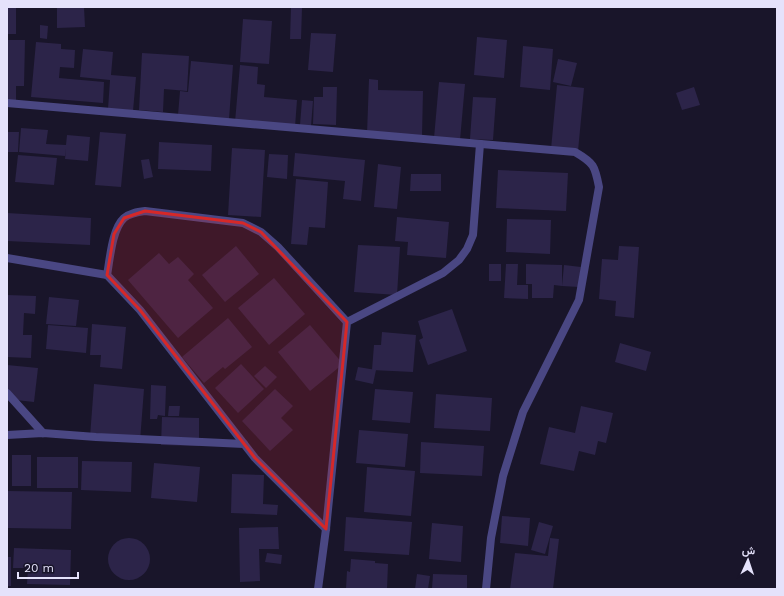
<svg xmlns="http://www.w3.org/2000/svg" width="784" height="596" font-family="'Work Sans',Vazirmatn,sans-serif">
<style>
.building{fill:#2c2449}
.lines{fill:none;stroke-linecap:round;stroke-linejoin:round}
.street{stroke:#4a4783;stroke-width:8}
.marked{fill:#d62828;fill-opacity:0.2;stroke:#d62828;stroke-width:3;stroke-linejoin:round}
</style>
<rect width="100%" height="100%" fill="#19152a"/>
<!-- building -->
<g class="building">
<rect x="7" y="7" width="9" height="27"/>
<polygon points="57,7 84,7 85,27 57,28"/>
<polygon points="291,7 302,7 301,39 290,39"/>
<polygon points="243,19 272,21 269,64 240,62"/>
<polygon points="40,25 48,26 47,39 40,38"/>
<polygon points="311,33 336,34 333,72 308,70"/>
<polygon points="477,37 507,40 504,78 474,75"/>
<polygon points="7,40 25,40 24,86 16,86 16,100 7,100"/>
<polygon points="36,42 61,44 61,49 75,50 74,68 60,67 59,78 104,82 103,103 31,97"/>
<polygon points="523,46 553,49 550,90 520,87"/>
<polygon points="83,49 113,52 111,75 136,77 133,111 108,109 110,80 80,77"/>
<polygon points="142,53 189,56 187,91 164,89 163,112 139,110"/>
<polygon points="558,59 577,63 571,86 553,82"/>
<polygon points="191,61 233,65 229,119 178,115 180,91 188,92"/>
<polygon points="240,65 258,67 257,84 265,85 264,97 297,100 295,127 235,122"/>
<polygon points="369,79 378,80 378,90 423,91 422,136 367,134"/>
<polygon points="439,82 465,84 460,140 434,138"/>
<polygon points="557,85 584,88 578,151 551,149"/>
<polygon points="323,87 337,87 336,125 313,124 314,97 323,97"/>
<polygon points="694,87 700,105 682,110 676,93"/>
<polygon points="473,97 496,98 493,140 470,139"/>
<polygon points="302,100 313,101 311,126 300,125"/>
<polygon points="21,128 48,130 46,144 66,145 67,135 90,137 88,161 65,159 66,148 65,156 19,152"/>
<polygon points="7,132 19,132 18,152 7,152"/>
<polygon points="100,132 126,134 121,187 95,185"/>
<polygon points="159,142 212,145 211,171 158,169"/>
<polygon points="232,148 265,150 261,217 228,215"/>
<polygon points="295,153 365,160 361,201 343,199 345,181 293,176"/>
<polygon points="269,154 288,155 287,179 267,177"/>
<polygon points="18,155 57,158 54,185 15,182"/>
<polygon points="149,159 153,177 144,179 141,160"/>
<polygon points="378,164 401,167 397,209 374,207"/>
<polygon points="498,170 568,173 566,211 496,208"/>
<polygon points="411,174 441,174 441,191 410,191"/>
<polygon points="296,179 328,182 325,228 309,227 307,245 291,244"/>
<polygon points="7,213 91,218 90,245 7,241"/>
<polygon points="397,217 449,222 446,258 407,255 408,242 395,241"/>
<polygon points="507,219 551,220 550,254 506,252"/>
<polygon points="358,245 400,247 397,295 354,292"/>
<polygon points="236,246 259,274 225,302 202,275"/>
<polygon points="619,246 639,247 634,318 615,316 616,301 599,299 602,259 618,260"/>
<polygon points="159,253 169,264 178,257 194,274 188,280 213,308 178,338 128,280"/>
<rect x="489" y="264" width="12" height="17"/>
<polygon points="506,264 518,264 517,285 528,285 528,299 504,298"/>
<polygon points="526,264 562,265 562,286 554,285 553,298 532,298 532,284 526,284"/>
<polygon points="564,265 581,267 579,287 562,286"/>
<polygon points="274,278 305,314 269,345 238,308"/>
<polygon points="7,295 36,296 35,314 24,313 23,335 32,335 31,358 7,357"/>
<polygon points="49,297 79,300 76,326 46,324"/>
<polygon points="452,309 467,351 428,365 419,340 423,338 418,321"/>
<polygon points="228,318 252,347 225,369 223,367 204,383 182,357"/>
<polygon points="92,324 126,327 122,369 100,367 101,355 90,355"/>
<polygon points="48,325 88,328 86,353 46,349"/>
<polygon points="310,325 343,364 310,391 278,352"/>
<polygon points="382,332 416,335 413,372 372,370 374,345 381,345"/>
<polygon points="620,343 651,352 646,371 615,362"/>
<polygon points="241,364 264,389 238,413 215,388"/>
<polygon points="7,365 38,368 34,402 7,399"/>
<polygon points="265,366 277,377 266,388 254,376"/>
<polygon points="358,367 376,370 373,384 355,380"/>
<polygon points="94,384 144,389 140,441 90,437"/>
<polygon points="151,385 166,386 165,416 158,415 157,419 150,419"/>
<polygon points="275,389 293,406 281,418 293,430 270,451 242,421"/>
<polygon points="375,389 413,392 410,423 372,420"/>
<polygon points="436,394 492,398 490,431 434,428"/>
<polygon points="169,406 180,406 179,416 168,416"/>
<polygon points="581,406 613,413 606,443 598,441 595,455 579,451 574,471 540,464 549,427 575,433"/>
<polygon points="162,417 199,418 199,446 161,445"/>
<polygon points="359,430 408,434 405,467 356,463"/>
<polygon points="421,442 484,446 482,476 420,473"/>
<rect x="12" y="455" width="19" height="31"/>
<rect x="37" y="457" width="41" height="31"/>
<polygon points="82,461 132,462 131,492 81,490"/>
<polygon points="154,463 200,467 197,502 151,498"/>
<polygon points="367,467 415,471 411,516 364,512"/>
<polygon points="232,474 264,475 263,504 278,505 277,515 231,513"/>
<polygon points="7,491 72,492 71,529 7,528"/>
<polygon points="502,516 530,518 528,546 500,543"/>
<polygon points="346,517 412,522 409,555 344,551"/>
<polygon points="539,522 553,526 545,554 531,550"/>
<polygon points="432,523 463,526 461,562 429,559"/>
<polygon points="278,527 279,549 259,549 260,581 240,582 239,528"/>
<circle cx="129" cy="559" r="21"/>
<polygon points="550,538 559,539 553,589 510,589 515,553 548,556"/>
<polygon points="14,548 71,550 70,585 27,584 28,568 13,568"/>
<polygon points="267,553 282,555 281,564 265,562"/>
<rect x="7" y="557" width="4" height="29"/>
<polygon points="351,559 375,561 375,563 388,564 387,589 346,589 347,571 350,572"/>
<polygon points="417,574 430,576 428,589 415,589"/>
<polygon points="433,574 467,575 467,589 432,589"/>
</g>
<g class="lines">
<!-- street -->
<g class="street">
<path d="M 7,103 L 575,152 C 594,163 595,166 599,187 L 579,300 L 523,412 L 503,476 L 491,538 L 486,589"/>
<polyline points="7,258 107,275 140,310 255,458 326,529"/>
<path d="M 107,275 C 110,259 112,229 124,218 C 130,213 137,212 145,211 L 243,223 L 261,232 L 278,247 L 347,322"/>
<polyline points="7,393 43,433"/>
<polyline points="7,435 43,433 96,437 244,444"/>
<polyline points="318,589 326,529 347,322 443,273 459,260 467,249 473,235 480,144"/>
</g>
</g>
<!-- marked area -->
<path class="marked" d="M 145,211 L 243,223 L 261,232 L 347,322 L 326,529 L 255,458 L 140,310 L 107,275 L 114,234 L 124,218 Z"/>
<!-- border -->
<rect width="784" height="596" fill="none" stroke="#e5e2fb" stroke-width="16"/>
<!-- north arrow -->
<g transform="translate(748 560) rotate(3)" stroke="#19152a" stroke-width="3" paint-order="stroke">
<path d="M0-3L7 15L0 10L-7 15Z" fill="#e5e2fb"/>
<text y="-6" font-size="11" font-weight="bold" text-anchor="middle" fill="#e5e2fb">ش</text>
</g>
<!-- scale -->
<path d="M18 572v6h60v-6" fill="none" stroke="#e5e2fb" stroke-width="2"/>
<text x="24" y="572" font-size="12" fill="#e5e2fb" stroke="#19152a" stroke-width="3" paint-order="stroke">20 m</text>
</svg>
